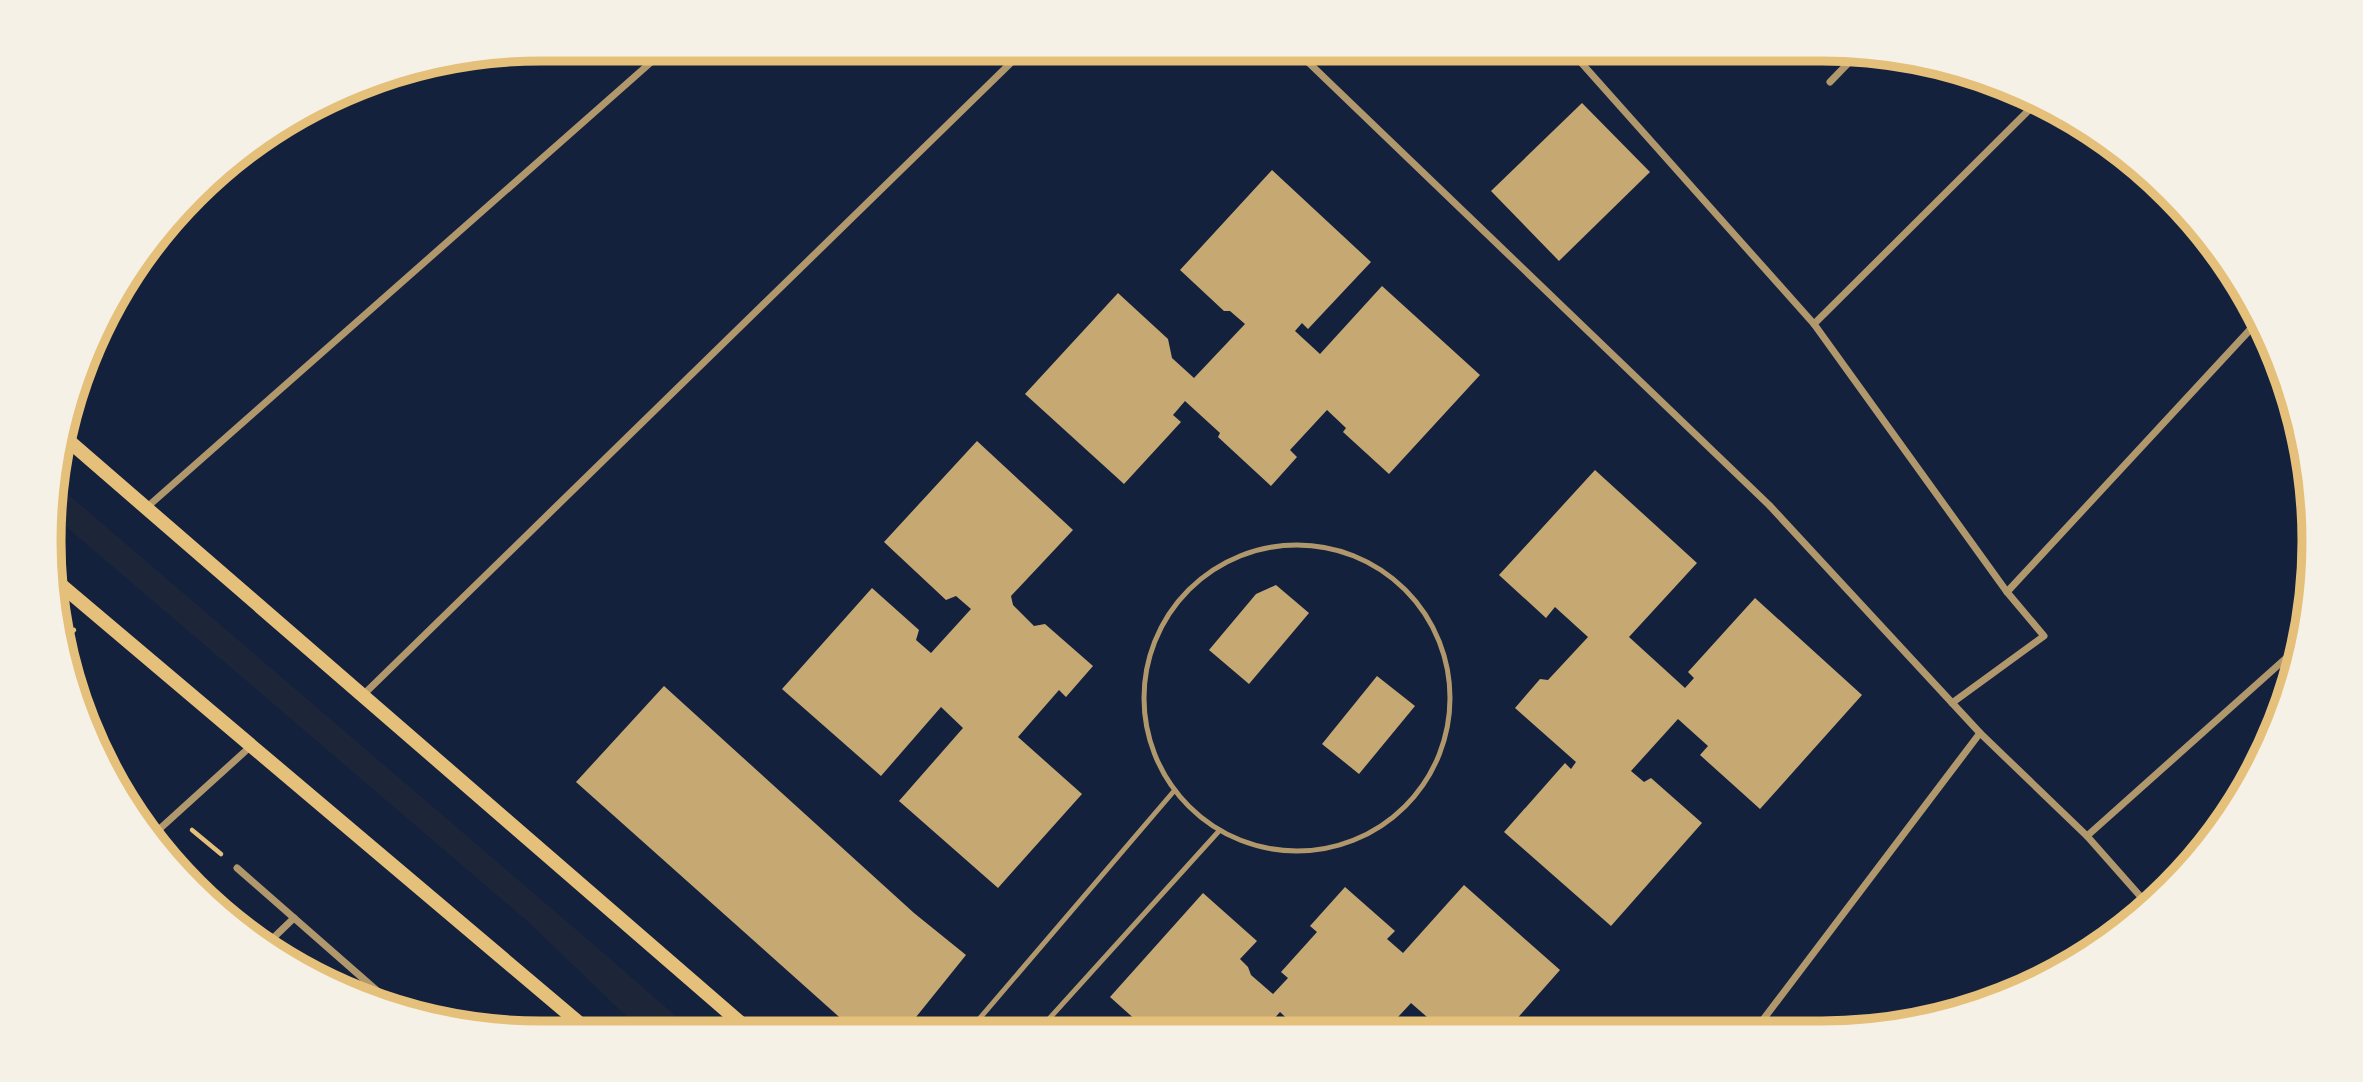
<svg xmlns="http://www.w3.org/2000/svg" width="2363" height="1082" font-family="Overpass,sans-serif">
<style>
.green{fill:#1d2539}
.building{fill:#c6a872}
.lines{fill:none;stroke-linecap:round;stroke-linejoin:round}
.path{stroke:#e5c07b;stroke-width:4.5}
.service{stroke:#b1986c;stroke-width:5}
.minor{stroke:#b1986c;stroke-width:7}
.secondary{stroke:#e5c07b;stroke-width:14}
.rim{fill:none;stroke:#e5c07b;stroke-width:9}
</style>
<rect width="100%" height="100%" fill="#14213d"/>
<!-- green -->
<polygon class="green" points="57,485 608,957 695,1033 644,1033 525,919 56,518"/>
<!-- building -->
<g class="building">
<polygon points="1582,103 1650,172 1559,261 1491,191"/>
<polygon points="1272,170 1371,262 1308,329 1302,323 1295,331 1320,354 1382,286 1480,375 1389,474 1343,432 1346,428 1327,410 1290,450 1297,457 1271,486 1218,437 1220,433 1185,401 1173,415 1181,422 1124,484 1025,394 1118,293 1168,339 1172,358 1194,378 1245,324 1230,311 1224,311 1180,270"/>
<polygon points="977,441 1073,530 1011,596 1013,605 1034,626 1045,624 1093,666 1066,697 1059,690 1018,737 1082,794 998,888 899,801 963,728 941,707 881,776 782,689 872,588 919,630 916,640 931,653 971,609 956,596 946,600 884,542"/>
<polygon points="1595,470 1697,563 1629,637 1685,688 1694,678 1688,672 1755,598 1862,695 1760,809 1700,755 1708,746 1678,719 1631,771 1644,782 1651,778 1702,823 1611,926 1504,832 1565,763 1571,769 1576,762 1515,708 1540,679 1548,680 1588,637 1555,607 1546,618 1499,575"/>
<polygon points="1276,585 1309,613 1249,684 1209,650 1256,594"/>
<polygon points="1377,676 1415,706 1359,774 1322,744"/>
<polygon points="664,686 914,913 966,955 904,1032 856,1032 576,782"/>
<polygon points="1464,885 1560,970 1507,1030 1430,1030 1435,1024 1411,1003 1386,1030 1300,1031 1280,1012 1263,1031 1148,1031 1110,997 1203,893 1257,941 1240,959 1248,967 1251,975 1273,994 1288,978 1281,972 1317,932 1310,926 1345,887 1395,931 1387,939 1403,953"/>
</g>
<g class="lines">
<!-- path -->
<g class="path">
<polyline points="62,641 74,630"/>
<polyline points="192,830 221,854"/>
</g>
<!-- service -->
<g class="service">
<circle cx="1297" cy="698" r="153"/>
<polyline points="1038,1031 1219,831"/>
<polyline points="968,1032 1174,791"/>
</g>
<!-- minor -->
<g class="minor">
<polyline points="1291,49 1309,63 1769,505 1980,733 2087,836 2148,905"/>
<polyline points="1569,49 1814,324 2007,592 2044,636 1952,703"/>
<polyline points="1830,82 1858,53"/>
<polyline points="1814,324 2038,101"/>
<polyline points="146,508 666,49"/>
<polyline points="2007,592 2259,320"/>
<polyline points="362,696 1025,49"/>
<polyline points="154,834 251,746"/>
<polyline points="2087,836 2303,643"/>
<polyline points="237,868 399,1010"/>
<polyline points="268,943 294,918"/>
<polyline points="1756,1029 1980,733"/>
</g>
<!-- secondary -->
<g class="secondary">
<polyline points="62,435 751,1032"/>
<polyline points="54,579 591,1033"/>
</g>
</g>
<!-- crop -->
<path d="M0 0H2363V1082H0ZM541 61H1822A480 480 0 0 1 2302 541V541A480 480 0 0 1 1822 1021H541A480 480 0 0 1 61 541V541A480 480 0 0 1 541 61Z" fill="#f6f1e7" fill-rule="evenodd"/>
<path class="rim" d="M541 61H1822A480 480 0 0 1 2302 541V541A480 480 0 0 1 1822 1021H541A480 480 0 0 1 61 541V541A480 480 0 0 1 541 61Z"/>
</svg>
